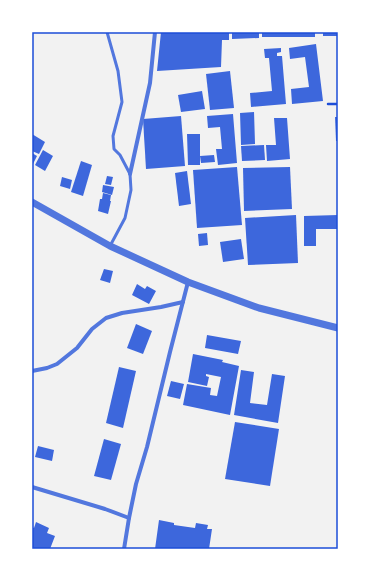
<svg xmlns="http://www.w3.org/2000/svg" width="370" height="581" font-family="Commissioner,sans-serif">
<style>
.building{fill:#3d67dc}
.lines{fill:none;stroke-linecap:round;stroke-linejoin:round}
.path{stroke:#1d4ed8;stroke-width:2.5}
.service{stroke:#5277de;stroke-width:3}
.minor{stroke:#5277de;stroke-width:4}
.tertiary{stroke:#5277de;stroke-width:7}
.neatline{fill:none;stroke:#1d4ed8;stroke-width:1.5}
</style>
<rect width="100%" height="100%" fill="#f2f2f2"/>
<!-- building -->
<g class="building">
<polygon points="161,32 229,32 229,40 222,40 221,67 157,71"/>
<polygon points="232,32 259,32 259,38 232,39"/>
<rect x="262" y="32" width="53" height="5"/>
<rect x="323" y="32" width="15" height="4"/>
<polygon points="316,44 323,101 292,104 291,89 309,87 305,57 290,59 289,48"/>
<polygon points="281,48 281,52 277,53 277,56 282,56 286,104 251,107 250,93 272,91 269,58 265,58 264,49"/>
<polygon points="230,71 234,108 210,110 206,74"/>
<polygon points="202,91 205,109 181,112 178,95"/>
<polygon points="254,112 255,144 241,145 240,113"/>
<polygon points="233,114 237,163 218,165 216,149 222,149 220,127 208,128 207,116"/>
<polygon points="181,116 185,166 146,169 143,119"/>
<polygon points="335,117 338,117 338,141 336,141"/>
<polygon points="274,118 287,118 290,159 267,161 266,145 276,145"/>
<polygon points="32,134 45,142 39,154 32,151"/>
<polygon points="187,134 200,134 200,165 188,165"/>
<polygon points="264,145 265,160 242,161 241,146"/>
<polygon points="43,150 53,156 45,171 35,165"/>
<polygon points="32,153 37,156 32,166"/>
<polygon points="214,155 215,162 201,163 200,156"/>
<polygon points="81,161 92,165 83,196 71,192"/>
<polygon points="237,167 242,225 197,228 193,170"/>
<polygon points="290,167 292,209 244,211 243,168"/>
<polygon points="187,171 191,204 179,206 175,173"/>
<polygon points="107,176 113,177 111,185 105,184"/>
<polygon points="62,177 72,180 70,189 60,186"/>
<polygon points="103,185 114,187 112,195 102,192"/>
<polygon points="103,193 111,195 110,201 111,201 108,214 98,211 100,199 102,199"/>
<polygon points="296,215 298,263 248,265 245,218"/>
<polygon points="338,215 338,229 316,229 316,246 304,246 304,216"/>
<polygon points="207,233 208,245 199,246 198,234"/>
<polygon points="241,239 244,259 223,262 220,242"/>
<polygon points="104,269 113,271 110,283 100,280"/>
<polygon points="137,284 145,289 147,286 156,291 149,304 132,295"/>
<polygon points="136,324 152,331 143,354 127,348"/>
<polygon points="207,335 241,341 238,354 205,348"/>
<polygon points="193,354 223,360 222,362 239,366 230,415 183,405 187,384 211,388 210,395 217,396 221,377 206,374 206,376 209,377 207,386 188,382"/>
<polygon points="119,367 136,371 123,428 106,423"/>
<polygon points="241,370 254,372 250,403 267,405 272,374 285,376 278,423 234,415"/>
<polygon points="171,381 184,384 180,399 167,396"/>
<polygon points="235,422 279,429 270,486 225,479"/>
<polygon points="104,439 121,444 111,480 94,476"/>
<polygon points="38,446 54,450 52,461 35,457"/>
<polygon points="159,520 174,523 174,525 195,528 196,523 208,525 207,529 212,529 209,549 155,549"/>
<polygon points="36,522 49,528 47,533 55,536 50,549 32,549 32,527 34,528"/>
</g>
<g class="lines">
<!-- path -->
<polyline class="path" points="328,104 338,104"/>
<!-- service -->
<polyline class="service" points="107,32 118,71 122,102 113,136 114,149 120,155 130,174 131,190 125,218 110,246"/>
<!-- minor -->
<g class="minor">
<polyline points="130,174 150,83 155,32"/>
<polyline points="32,371 47,368 57,364 77,348 92,329 106,318 122,313 161,307 183,302"/>
<polyline points="32,487 105,509 129,518"/>
<polyline points="124,549 129,518 136,484 147,447 170,352 188,282"/>
</g>
<!-- tertiary -->
<polyline class="tertiary" points="32,202 110,246 188,282 259,308 338,328"/>
</g>
<!-- border -->
<rect width="370" height="581" fill="none" stroke="#ffffff" stroke-width="66"/>
<rect x="33" y="33" width="304" height="515" class="neatline"/>
</svg>
